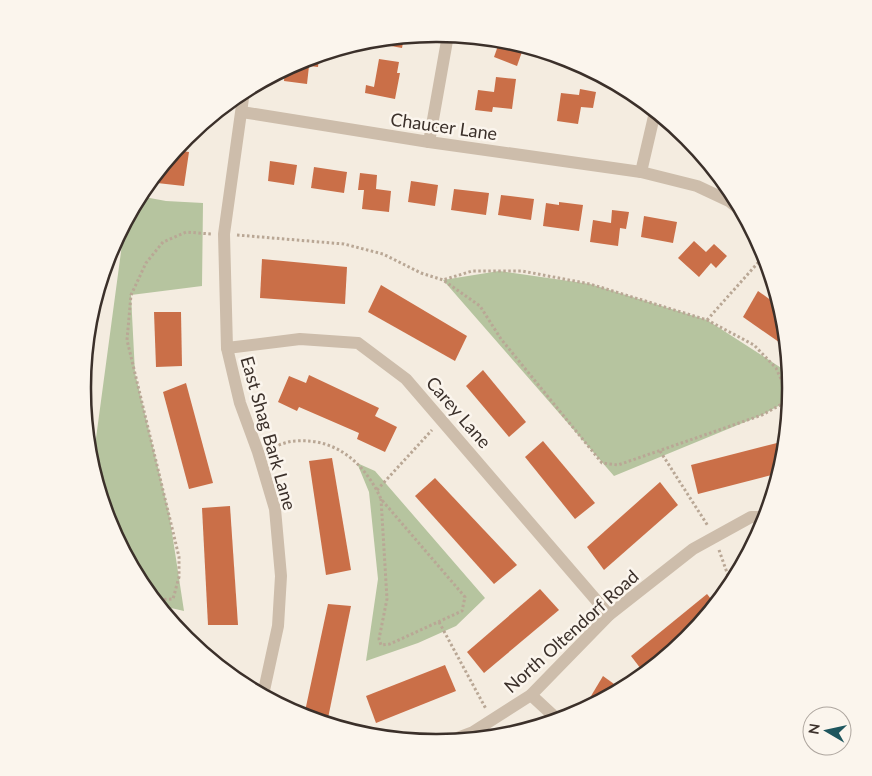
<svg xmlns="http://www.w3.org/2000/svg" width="872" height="776" font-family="Lato,sans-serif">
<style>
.green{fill:#b6c49f}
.building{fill:#ca6f48}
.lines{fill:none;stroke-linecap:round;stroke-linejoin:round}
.path{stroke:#b9a795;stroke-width:3;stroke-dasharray:2.5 2.5;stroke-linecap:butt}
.minor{stroke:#cdbdab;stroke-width:12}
.labels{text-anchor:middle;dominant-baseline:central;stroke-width:5;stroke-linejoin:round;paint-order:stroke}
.street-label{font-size:18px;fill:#3b302a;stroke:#fbf5ed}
.rim{fill:none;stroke:#3b302a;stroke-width:2.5}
</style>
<rect width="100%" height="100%" fill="#f4ece0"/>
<!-- green -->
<g class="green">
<polygon points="139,196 166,201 203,203 202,286 131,295 135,373 169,513 184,611 158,605 141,585 109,523 92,468 125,222"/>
<polygon points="499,271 590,284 707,320 789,373 788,409 782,404 762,415 614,476 443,280"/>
<polygon points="357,463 375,471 485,598 456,626 418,643 366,661 378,579 369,492"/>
</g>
<!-- building -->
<g class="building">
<polygon points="404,37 402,48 380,44 381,39"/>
<polygon points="500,40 524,46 517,66 494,57"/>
<polygon points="316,56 319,57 318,67 309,66 307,84 284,81 285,69"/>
<polygon points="379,59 399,62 397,73 400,73 395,99 365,93 366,85 374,87"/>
<polygon points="588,70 604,78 599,82"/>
<polygon points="496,77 516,79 512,109 493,107 492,112 475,110 478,90 494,92"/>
<polygon points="580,89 596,92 593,108 581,107 578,124 557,121 561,93 579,95"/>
<polygon points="194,130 192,140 185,138 186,137"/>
<polygon points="175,150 189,152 184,186 157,183 158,174 163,175 165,162"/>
<polygon points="270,161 297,165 294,185 268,181"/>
<polygon points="314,167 347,172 344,193 311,188"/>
<polygon points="360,173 377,175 376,189 391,191 389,212 362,209 364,190 358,190"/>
<polygon points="411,181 438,185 435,206 408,202"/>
<polygon points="454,189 489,193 486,215 451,210"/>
<polygon points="501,195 534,199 531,220 498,215"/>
<polygon points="559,202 583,205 579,231 543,226 546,203 559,205"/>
<polygon points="612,210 629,212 626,229 620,228 618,246 590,242 593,220 611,223"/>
<polygon points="644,216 677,222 673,243 641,237"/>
<polygon points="694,241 706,252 714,244 727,256 716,268 711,263 699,277 678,258"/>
<polygon points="262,259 347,267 345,304 260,298"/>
<polygon points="381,285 467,336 455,361 368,312"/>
<polygon points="758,291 779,306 783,319 786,347 743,317"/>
<polygon points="154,312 181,312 182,366 156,367"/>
<polygon points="483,370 526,422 509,437 466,386"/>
<polygon points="309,375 379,408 375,416 397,427 385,452 357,439 359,433 299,407 297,411 278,402 289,376 306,383"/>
<polygon points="186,383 213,483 189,489 163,392"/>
<polygon points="543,441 595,503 575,519 525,457"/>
<polygon points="785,441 779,473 698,494 691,465"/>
<polygon points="332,458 351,570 326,575 309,461"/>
<polygon points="435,478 517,565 494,584 415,496"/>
<polygon points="660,482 678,505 604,570 587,547"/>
<polygon points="230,506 238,625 208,625 202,508"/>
<polygon points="540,589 559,610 484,673 467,652"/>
<polygon points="707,594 715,604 686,639 644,673 631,656"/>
<polygon points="328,604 351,606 327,723 304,716"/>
<polygon points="212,659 228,667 226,672 211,660"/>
<polygon points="445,665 456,691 376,723 366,696"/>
<polygon points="603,676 621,689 592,704 588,701"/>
</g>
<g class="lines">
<!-- path -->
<g class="path">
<polyline points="237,235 344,244 383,254 421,273 443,280 480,306 501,339 602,463 618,465 762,415 782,404 785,388 776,368 754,345 707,320 590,284 522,271 472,271 443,280"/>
<polyline points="707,320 764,256"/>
<path d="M 269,448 C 278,446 287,441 296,441 C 337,438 365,464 381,499 L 465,597 L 462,611 L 390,644 L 381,645 L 379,639 L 387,599 L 381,499"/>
<polyline points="660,451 708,526"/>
<polyline points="377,490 432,430"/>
<polyline points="719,550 731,584"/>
<polyline points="154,600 173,599 179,577 179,557 127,340 131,295 146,263 163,242 186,232 211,234"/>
<polyline points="439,622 486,709"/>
</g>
<!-- minor -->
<g class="minor">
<polyline points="244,91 224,234 227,348 240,403 258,452 275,509 281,576 278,626 263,695"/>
<polyline points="242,112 429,142 641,172 697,186 729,201 741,211"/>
<polyline points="429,142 448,35"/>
<polyline points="641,172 655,112"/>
<polyline points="227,348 300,339 358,343 406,379 609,615"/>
<polyline points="531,695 558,720"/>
<polyline points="449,741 473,732 531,695 609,615 693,549 751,517 765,517"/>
</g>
</g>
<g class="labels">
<!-- street labels -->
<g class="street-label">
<text transform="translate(444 126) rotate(8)">Chaucer Lane</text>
<text transform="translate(459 412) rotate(49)">Carey Lane</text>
<text transform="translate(269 433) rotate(74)">East Shag Bark Lane</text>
<text transform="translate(571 631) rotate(-42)">North Oltendorf Road</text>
</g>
</g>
<!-- crop -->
<path d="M0 0H872V776H0ZM436 42H437A345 345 0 0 1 782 387V389A345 345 0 0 1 437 734H436A345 345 0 0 1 91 389V387A345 345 0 0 1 436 42Z" fill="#fbf5ed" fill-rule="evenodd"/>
<path class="rim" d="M436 42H437A345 345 0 0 1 782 387V389A345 345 0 0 1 437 734H436A345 345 0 0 1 91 389V387A345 345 0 0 1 436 42Z"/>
<!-- north arrow -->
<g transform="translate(827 731) rotate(279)"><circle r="24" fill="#fbf5ed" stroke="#aea69f"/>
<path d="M0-4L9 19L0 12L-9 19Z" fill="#1e565e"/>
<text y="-8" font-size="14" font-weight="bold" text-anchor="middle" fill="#3b302a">N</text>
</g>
</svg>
